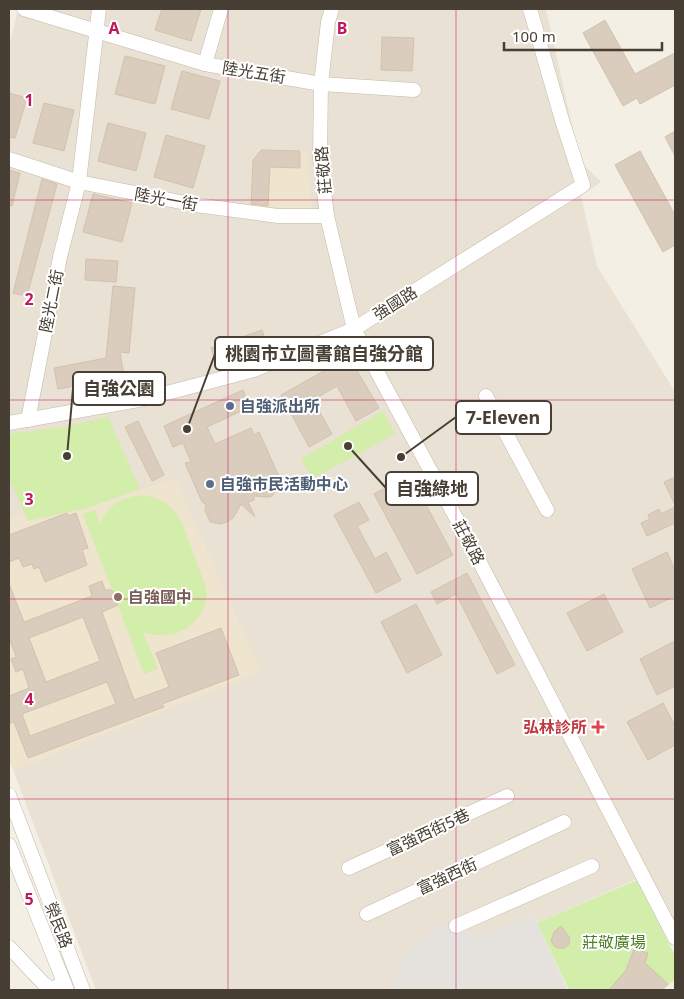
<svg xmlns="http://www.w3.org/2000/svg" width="684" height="999" font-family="'Noto Sans','Noto Sans TC',sans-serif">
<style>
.residential{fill:#e9e1d3}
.education{fill:#efe4ce}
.green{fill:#d3edaa}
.parking{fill:#e5e2de}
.building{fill:#dacdbd;stroke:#d3c1ac;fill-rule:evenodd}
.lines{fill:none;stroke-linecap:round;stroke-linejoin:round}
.minor-casing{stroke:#c4b9aa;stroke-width:15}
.minor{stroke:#fff;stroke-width:14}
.grid{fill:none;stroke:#c2185b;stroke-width:1;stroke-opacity:0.55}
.service-dot{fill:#5c6f8a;stroke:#fff;stroke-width:2}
.education-dot{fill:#8d6e63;stroke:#fff;stroke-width:2}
.health-dot{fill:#e0444e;stroke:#fff;stroke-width:2}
.labels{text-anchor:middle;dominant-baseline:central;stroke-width:4;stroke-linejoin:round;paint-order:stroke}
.street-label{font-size:16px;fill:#483f34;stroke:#fff}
.service-label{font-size:16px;font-weight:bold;fill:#4e5e75;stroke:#fff;text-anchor:start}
.education-label{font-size:16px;font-weight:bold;fill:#785e54;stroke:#fff;text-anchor:start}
.health-label{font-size:16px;font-weight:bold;fill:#be3a42;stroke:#fff;text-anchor:end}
.park-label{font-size:16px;fill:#4a7f21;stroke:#fff}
.grid-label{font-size:16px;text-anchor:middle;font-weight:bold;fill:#c2185b;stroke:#fff;stroke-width:4;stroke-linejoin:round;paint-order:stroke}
.leader{fill:none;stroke:#483f34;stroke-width:2}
.callout-dot{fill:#483f34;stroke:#fff;stroke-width:2}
.callout{fill:#fff;stroke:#483f34;stroke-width:2}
.callout-label{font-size:18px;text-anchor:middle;font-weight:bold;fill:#483f34}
</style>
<rect width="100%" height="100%" fill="#f4efe5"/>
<!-- residential -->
<polygon class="residential" points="18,9 546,9 580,161 601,182 581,196 597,266 675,392 675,923 648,874 537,923 533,914 478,939 452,924 404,955 395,986 390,990 96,990 9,759 9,47"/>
<!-- education -->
<g class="education">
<polygon points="260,149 308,151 309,189 313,208 250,208 251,159"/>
<polygon points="175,478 261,672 14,770 9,758 9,518 25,514 28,521 87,508"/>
</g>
<!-- green -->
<g class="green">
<polygon points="383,411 395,434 312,479 301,459"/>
<polygon points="108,417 140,489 87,508 28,521 9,478 9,434 64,427"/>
<path d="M 142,495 L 156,498 L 166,503 L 175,512 L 182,523 L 206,588 C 210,622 174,644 143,632 L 158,669 L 144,674 L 83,514 L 95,510 L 100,524 C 110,503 120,498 142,495 Z"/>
<polygon points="637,880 675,956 675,979 663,990 569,990 537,923"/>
</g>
<!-- parking -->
<polygon class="parking" points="533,914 568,990 390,990 395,986 404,955 443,924 452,924 478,939"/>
<!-- building -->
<g class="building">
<polygon points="162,9 201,9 191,41 155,30"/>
<polygon points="605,20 635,74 675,53 675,85 640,104 637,98 623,106 583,33"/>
<polygon points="382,37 414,38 412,71 381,70"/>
<polygon points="125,56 165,66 155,104 115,94"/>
<polygon points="182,71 220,81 209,119 171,109"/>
<polygon points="9,93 27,98 15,138 9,137"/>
<polygon points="44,103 74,110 64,151 33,143"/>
<polygon points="108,123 146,133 136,171 98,161"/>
<polygon points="675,131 675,156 665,137"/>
<polygon points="166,135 205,146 193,188 154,177"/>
<polygon points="261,150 300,151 300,168 270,167 268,206 251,204 253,160"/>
<polygon points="640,151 675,215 675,245 663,252 615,165"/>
<polygon points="9,170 20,173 12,206 9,205"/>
<polygon points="42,179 57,184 27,296 13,293"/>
<polygon points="93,194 132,203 122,242 83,232"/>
<polygon points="86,259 118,261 116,282 85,280"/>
<polygon points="113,286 135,288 129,353 120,352 124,377 58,389 54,368 106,358"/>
<polygon points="262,330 268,348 217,366 211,348"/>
<polygon points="349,357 379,408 356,421 337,386 313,400 332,434 309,447 281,395"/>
<polygon points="243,390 250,407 207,427 215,444 251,428 254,435 259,432 281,481 280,486 272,496 268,497 254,496 254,500 248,502 255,517 241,504 233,518 227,522 220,524 210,522 205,510 206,504 202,502 185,463 191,462 183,443 173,447 164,426"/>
<polygon points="138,421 164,475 152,481 125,427"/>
<polygon points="410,475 453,555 417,574 374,494"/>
<polygon points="675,477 675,505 664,482"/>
<polygon points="359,502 369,520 357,526 375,559 386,552 401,580 376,593 334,515"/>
<polygon points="675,507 675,523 647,536 641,523 650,519 648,515 659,509 661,514"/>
<polygon points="67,513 68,516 76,513 88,548 82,550 87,565 45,582 39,567 34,569 32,564 23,567 19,558 9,562 9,535"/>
<polygon points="667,552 675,570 675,596 650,608 632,569"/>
<polygon points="467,573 515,665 497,674 456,594 437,604 431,592"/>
<path d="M 102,581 L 105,590 L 112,590 L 118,605 L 102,612 L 134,700 L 169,687 L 156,653 L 221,628 L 239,675 L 162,704 L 164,707 L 28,758 L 14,722 L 9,724 L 9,696 L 29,688 L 23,669 L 16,672 L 11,659 L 16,657 L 9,637 L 9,584 L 24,622 L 92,596 L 89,586 ZM 83,617 L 100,661 L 46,682 L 29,638 ZM 107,682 L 116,704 L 30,736 L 22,714 Z"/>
<polygon points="604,594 623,632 587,651 567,613"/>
<polygon points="416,604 442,655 407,673 381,622"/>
<polygon points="675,641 675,686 657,695 640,659"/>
<polygon points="663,703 675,726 675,745 648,760 627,722"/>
<polygon points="561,926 570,938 569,944 565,948 558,948 554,946 551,941 554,932"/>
<polygon points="634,949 648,953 645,963 668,984 661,990 609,990 626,970"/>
</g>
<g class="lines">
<!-- minor casing -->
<g class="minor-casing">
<g id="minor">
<polyline points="24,9 205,64 321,84 414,90"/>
<polyline points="332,9 328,22 321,84 320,158 327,216 354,329 475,553 675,938"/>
<polyline points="205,64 221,9"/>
<polyline points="9,159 79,182 196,205 278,216 327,216"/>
<polyline points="486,396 547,510"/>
<polyline points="28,420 60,257 79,182 99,9"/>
<polyline points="9,423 144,399 254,370 354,329 583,185 562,120 530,9"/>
<polyline points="9,795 83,990"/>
<polyline points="9,845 67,990"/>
<polyline points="349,868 507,796"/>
<polyline points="367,914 564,822"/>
<polyline points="456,926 592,866"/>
<polyline points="9,947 44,984 51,989 64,983"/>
</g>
</g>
<!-- minor -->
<use href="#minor" class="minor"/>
</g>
<!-- grid -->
<path class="grid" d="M 228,9 L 228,990M 456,9 L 456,990M 9,200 L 675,200M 9,400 L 675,400M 9,599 L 675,599M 9,799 L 675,799"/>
<!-- markers -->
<g class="service-dot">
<circle cx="230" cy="406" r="5"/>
<circle cx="210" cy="484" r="5"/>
</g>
<circle class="education-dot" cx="118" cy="597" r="5"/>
<path class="health-dot" d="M595.5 719.5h5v5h5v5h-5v5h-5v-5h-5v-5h5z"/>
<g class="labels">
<!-- street labels -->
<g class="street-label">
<text transform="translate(254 72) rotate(9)">陸光五街</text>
<text transform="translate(323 170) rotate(-95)">莊敬路</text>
<text transform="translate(166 199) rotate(10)">陸光一街</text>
<text transform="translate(51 301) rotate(-79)">陸光二街</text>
<text transform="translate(395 303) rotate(-32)">強國路</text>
<text transform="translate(469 542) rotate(62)">莊敬路</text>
<text transform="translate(428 832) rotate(-25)">富強西街5巷</text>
<text transform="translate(447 876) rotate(-25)">富強西街</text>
<text transform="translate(59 925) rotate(69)">榮民路</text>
</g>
<!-- service labels -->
<g class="service-label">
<text x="240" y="406">自強派出所</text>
<text x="220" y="484">自強市民活動中心</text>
</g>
<!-- education labels -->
<g class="education-label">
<text x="128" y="597">自強國中</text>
</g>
<!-- health labels -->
<g class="health-label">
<text x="587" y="727">弘林診所</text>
</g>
<!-- park labels -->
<g class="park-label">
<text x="614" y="942">莊敬廣場</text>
</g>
</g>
<g class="grid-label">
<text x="114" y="34">A</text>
<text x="342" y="34">B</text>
<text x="29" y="106">1</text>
<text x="29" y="305">2</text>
<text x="29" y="505">3</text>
<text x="29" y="705">4</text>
<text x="29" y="905">5</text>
</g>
<!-- callouts -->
<path class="leader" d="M187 429L215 354M67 456L73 389M401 457L456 417M348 446L386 488"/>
<g class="callout-dot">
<circle cx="187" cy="429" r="5"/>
<circle cx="67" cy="456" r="5"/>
<circle cx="401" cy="457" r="5"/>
<circle cx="348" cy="446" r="5"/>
</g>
<g class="callout">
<rect x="215" y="337" width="218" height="33" rx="5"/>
<rect x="73" y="372" width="92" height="33" rx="5"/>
<rect x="456" y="401" width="95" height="33" rx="5"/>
<rect x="386" y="472" width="92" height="33" rx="5"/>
</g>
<g class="callout-label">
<text x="324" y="360">桃園市立圖書館自強分館</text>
<text x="119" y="395">自強公園</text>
<text x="503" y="424">7-Eleven</text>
<text x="432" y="495">自強綠地</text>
</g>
<!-- border -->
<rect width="684" height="999" fill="none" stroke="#483f34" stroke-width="20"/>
<!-- scale -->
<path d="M504 42v8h158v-8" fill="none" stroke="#483f34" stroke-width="2.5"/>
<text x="512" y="42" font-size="15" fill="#483f34" stroke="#ffffff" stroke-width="4" paint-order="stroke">100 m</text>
</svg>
